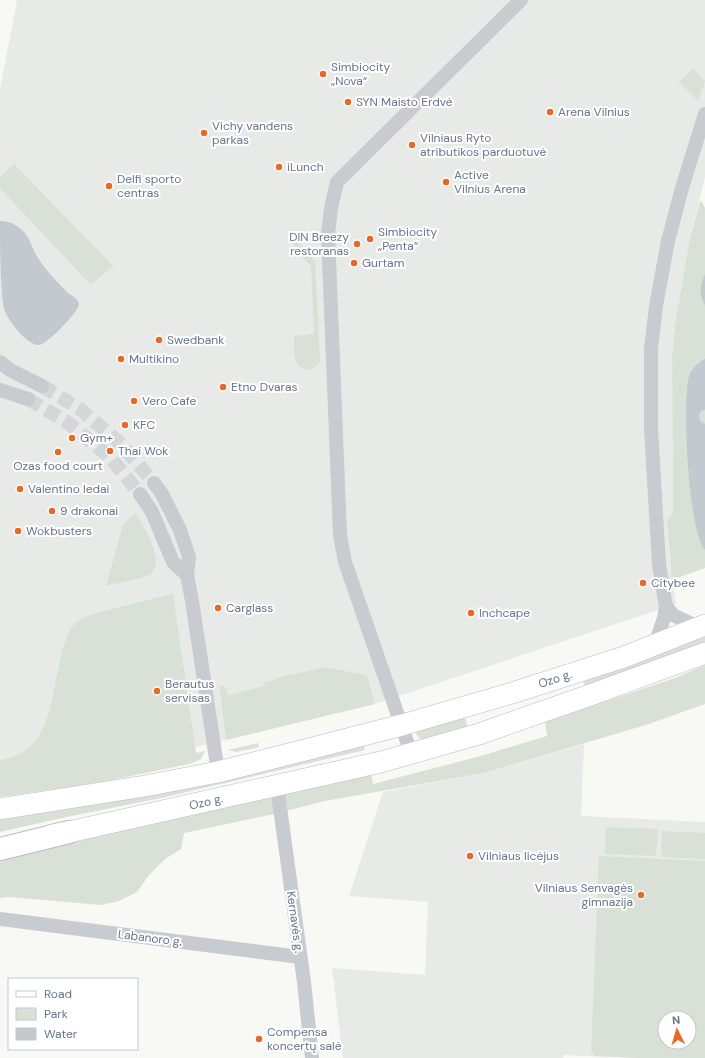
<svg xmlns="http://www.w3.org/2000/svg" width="705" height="1058" font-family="'DM Sans',sans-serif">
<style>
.built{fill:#e8eae8;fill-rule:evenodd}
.green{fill:#d9e0d6;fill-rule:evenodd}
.water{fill:#c2cad0}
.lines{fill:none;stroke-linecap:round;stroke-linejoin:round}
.minor-tunnel{stroke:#d4d7da;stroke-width:14;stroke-dasharray:14 7;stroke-linecap:butt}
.primary-casing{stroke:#b9bcc1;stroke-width:22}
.trunk-casing{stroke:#b8bbbf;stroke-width:24}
.minor{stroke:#c8cbcf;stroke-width:14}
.primary{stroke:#fff;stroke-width:21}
.trunk{stroke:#fff;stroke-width:22}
.poi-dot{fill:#e66927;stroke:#fff;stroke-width:1.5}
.labels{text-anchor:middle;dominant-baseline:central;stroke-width:4;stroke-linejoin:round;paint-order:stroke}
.poi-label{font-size:12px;fill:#667587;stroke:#fff;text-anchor:start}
.street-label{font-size:12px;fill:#667587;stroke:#fff}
</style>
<rect width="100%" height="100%" fill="#f8f8f5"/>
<!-- built -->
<g class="built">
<polygon points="17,0 705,0 705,177 689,242 681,287 675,324 672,355 673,513 667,520 670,561 676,604 375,704 367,675 325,667 275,678 275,680 264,686 228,695 219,685 226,740 195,747 185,681 127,605 90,615 77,622 59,659 52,701 47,720 41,734 34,744 24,751 12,758 0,760 0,90"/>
<path d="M 584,744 L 581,816 L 705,822 L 705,1058 L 640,1058 L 564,1055 L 563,1058 L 343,1058 L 332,968 L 425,975 L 428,902 L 349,896 L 383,792 L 484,773 ZM 665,1018 L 689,1018 L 689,1042 L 665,1042 Z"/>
</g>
<!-- green -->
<g class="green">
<polygon points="693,69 705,81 698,101 679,82"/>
<polygon points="14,164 113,266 91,285 0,188 0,177"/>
<polygon points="700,201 702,202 705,208 705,568 672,580 667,520 673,513 672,355 675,324 689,242"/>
<path d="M 294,238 L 315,261 L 320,361 C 317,366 315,368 310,369 C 292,372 294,347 294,336 L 314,334 L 311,266 L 293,248 Z"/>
<path d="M 135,513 C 143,525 167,562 150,574 C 143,579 115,583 106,586 L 123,525 Z"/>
<path d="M 173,594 L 196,753 L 205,751 L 201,759 L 189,764 L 102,782 L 0,797 L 0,760 C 57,751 49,691 63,648 C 66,639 69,628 77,622 C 85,615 98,613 108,610 C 130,604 151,599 173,594 Z"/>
<path d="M 705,633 L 705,647 L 587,690 L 583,681 L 465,718 L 468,728 L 423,740 C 418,738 416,734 415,729 Z"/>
<polygon points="705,665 705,704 649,724 484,773 325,801 274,814 184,833 181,849 165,859 149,875 137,892 119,901 101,905 9,897 0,898 0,858 19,855 371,772 373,784 477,757 547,736 545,722 672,679"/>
<polygon points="325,667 367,675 375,704 226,740 219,685 226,687 228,695 264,686 263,683 275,680 275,678"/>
<polygon points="258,743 259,747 236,752 228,750"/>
<polygon points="363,743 365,750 161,798 57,819 0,832 0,818"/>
<polygon points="606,827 658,829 656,856 605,854"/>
<polygon points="662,831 705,833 705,859 661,857"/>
<path d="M 599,856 L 705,861 L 705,1058 L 640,1058 L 594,1056 L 594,1053 L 591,1053 ZM 665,1018 L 689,1018 L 689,1042 L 665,1042 Z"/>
</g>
<!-- water -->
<g class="water">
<path d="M 0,221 C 8,220 19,226 24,232 C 29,237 32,247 35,253 C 41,265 56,281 66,291 C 69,295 77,297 79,303 C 81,310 46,345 39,345 C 26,345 8,320 4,309 C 0,284 0,248 0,221 Z"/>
<path d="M 705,274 L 705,305 C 698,294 700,285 705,274 Z"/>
<path d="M 705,359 L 705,410 L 701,411 L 699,415 L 700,421 L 705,424 L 705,550 C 688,532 682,401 689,376 C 691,370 699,361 705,359 Z"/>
</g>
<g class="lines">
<!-- minor-tunnel -->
<g class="minor-tunnel">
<polyline points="42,386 80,409 121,444 154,483"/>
<polyline points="28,399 67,422 109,456 140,494"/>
</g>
<!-- primary casing -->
<g class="primary-casing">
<g id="primary">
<polyline points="0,809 145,786 218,772 305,750 402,725 512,693 624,657 705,625"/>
<polyline points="52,835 69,832 381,762 479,734 593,694 705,653"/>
</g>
</g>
<!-- trunk casing -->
<g class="trunk-casing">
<polyline id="trunk" points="0,849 69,832"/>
</g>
<!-- minor -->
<g class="minor">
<polyline points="0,362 10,370 42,386"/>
<polyline points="0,390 28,399"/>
<polyline points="154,483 162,494 180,530 189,557 187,575 192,601 218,772"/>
<polyline points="140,494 152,512 173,562 187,575"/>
<polyline points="700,628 673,615 666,606 664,595 659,564 651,429 651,349 656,306 668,241 682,188 705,114"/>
<polyline points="655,645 664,618 666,606"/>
<polyline points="411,753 345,562 340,535 328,234 331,208 337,182 521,0"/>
<polyline points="277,786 304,982 312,1058"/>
<polyline points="0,919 300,957"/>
</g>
<!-- primary -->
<use href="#primary" class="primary"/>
<!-- trunk -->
<use href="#trunk" class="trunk"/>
</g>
<!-- markers -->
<g class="poi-dot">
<circle cx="323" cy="74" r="4"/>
<circle cx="348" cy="102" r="4"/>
<circle cx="550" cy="112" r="4"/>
<circle cx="204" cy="133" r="4"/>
<circle cx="412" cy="145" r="4"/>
<circle cx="279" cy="167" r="4"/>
<circle cx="446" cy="182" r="4"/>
<circle cx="109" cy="186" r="4"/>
<circle cx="370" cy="239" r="4"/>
<circle cx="357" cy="244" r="4"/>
<circle cx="354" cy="263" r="4"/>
<circle cx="159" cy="340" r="4"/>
<circle cx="121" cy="359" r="4"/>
<circle cx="223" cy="387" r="4"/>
<circle cx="134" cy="401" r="4"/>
<circle cx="125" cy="425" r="4"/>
<circle cx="72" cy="438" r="4"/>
<circle cx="110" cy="451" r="4"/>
<circle cx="58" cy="452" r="4"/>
<circle cx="20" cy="489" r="4"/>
<circle cx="52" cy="511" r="4"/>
<circle cx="18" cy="531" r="4"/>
<circle cx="643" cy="583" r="4"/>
<circle cx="218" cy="608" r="4"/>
<circle cx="471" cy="613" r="4"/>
<circle cx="157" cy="691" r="4"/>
<circle cx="470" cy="856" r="4"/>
<circle cx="641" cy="895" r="4"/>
<circle cx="259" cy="1039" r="4"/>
</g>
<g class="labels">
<!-- poi labels -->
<g class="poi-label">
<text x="331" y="67">Simbiocity<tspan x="331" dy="14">„Nova“</tspan></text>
<text x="356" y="102">SYN Maisto Erdvė</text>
<text x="558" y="112">Arena Vilnius</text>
<text x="212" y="126">Vichy vandens<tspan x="212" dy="14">parkas</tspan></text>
<text x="420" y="138">Vilniaus Ryto<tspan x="420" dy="14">atributikos parduotuvė</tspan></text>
<text x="287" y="167">iLunch</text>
<text x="454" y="175">Active<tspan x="454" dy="14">Vilnius Arena</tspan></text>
<text x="117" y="179">Delfi sporto<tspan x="117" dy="14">centras</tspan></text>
<text x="378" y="232">Simbiocity<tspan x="378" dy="14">„Penta“</tspan></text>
<text x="349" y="237" text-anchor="end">DIN Breezy<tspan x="349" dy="14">restoranas</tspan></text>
<text x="362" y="263">Gurtam</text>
<text x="167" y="340">Swedbank</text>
<text x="129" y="359">Multikino</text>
<text x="231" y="387">Etno Dvaras</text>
<text x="142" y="401">Vero Cafe</text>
<text x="133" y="425">KFC</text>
<text x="80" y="438">Gym+</text>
<text x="118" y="451">Thai Wok</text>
<text x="58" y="466" text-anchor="middle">Ozas food court</text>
<text x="28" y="489">Valentino ledai</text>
<text x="60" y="511">9 drakonai</text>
<text x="26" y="531">Wokbusters</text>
<text x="651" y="583">Citybee</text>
<text x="226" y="608">Carglass</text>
<text x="479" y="613">Inchcape</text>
<text x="165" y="684">Berautus<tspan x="165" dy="14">servisas</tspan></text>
<text x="478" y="856">Vilniaus licėjus</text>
<text x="633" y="888" text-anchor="end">Vilniaus Senvagės<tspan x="633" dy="14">gimnazija</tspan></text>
<text x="267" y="1032">Compensa<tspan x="267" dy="14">koncertų salė</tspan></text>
</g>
<!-- street labels -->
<g class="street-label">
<text transform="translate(555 679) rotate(-18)">Ozo g.</text>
<text transform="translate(206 802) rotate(-13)">Ozo g.</text>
<text transform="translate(295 922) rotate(82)">Kernavės g.</text>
<text transform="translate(150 938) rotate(7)">Labanoro g.</text>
</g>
</g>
<!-- legend -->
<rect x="8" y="978" width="130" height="72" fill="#ffffff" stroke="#c2c8cf"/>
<rect x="16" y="991" width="20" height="6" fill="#ffffff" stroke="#c2c8cf"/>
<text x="44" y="998" font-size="12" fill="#667587">Road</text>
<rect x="16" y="1008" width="20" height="12" fill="#d9e0d6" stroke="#c2c8cf"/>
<text x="44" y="1018" font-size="12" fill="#667587">Park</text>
<rect x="16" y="1028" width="20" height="12" fill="#c2cad0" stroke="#c2c8cf"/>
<text x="44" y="1038" font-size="12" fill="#667587">Water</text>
<!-- north arrow -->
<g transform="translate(677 1030) rotate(355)"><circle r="19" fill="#ffffff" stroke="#c2c8cf"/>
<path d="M0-3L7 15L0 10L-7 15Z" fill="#e66927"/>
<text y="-6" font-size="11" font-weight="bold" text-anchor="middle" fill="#667587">N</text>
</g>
</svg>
